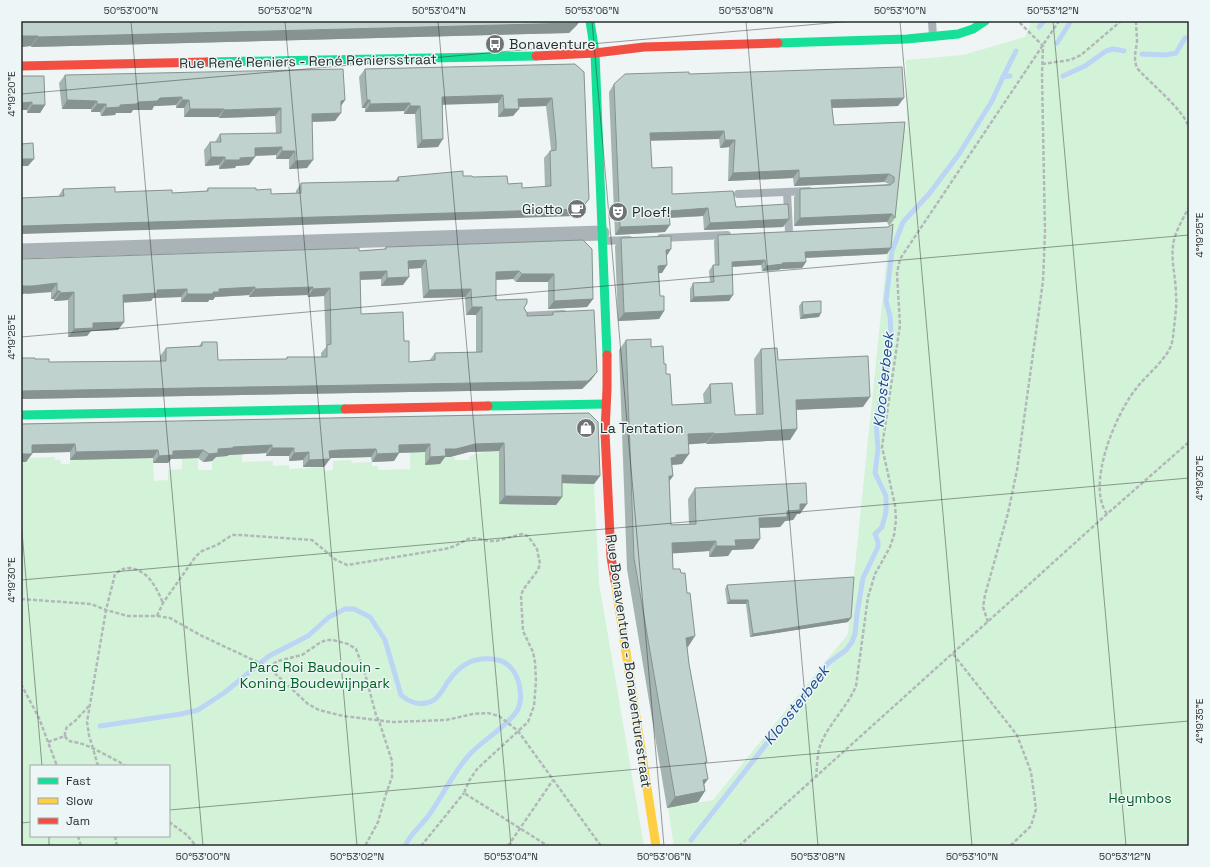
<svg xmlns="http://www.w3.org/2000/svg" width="1210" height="867" font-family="'Space Grotesk',sans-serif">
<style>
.green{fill:#d3f3d8;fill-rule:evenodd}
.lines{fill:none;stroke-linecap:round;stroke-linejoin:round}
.stream{stroke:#bdd5f5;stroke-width:5}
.path{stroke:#b2b8ba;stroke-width:2.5;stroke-dasharray:4 2;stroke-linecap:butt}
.lane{stroke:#a9b3b8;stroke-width:8}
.street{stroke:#a9b3b8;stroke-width:15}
.fast{stroke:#16e098;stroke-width:9}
.slow{stroke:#ffcf43;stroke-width:9}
.jam{stroke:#f24e42;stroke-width:9}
.wall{fill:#a4b5b1;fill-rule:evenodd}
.shaded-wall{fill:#869390}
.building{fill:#bfd2ce;stroke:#869390;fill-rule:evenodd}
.ticks{fill:none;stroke:#2a2d2d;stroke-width:1;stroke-opacity:0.45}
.labels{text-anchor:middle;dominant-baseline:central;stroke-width:3;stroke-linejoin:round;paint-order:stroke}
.poi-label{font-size:14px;fill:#2a2d2d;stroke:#edf6f6;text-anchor:start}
.street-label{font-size:14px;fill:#2a2d2d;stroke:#edf6f6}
.park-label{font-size:14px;fill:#056124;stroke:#edf6f6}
.water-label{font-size:15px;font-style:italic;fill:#18488b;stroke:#edf6f6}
.neatline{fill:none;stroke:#2a2d2d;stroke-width:1.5}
.ticks-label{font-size:10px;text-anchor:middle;fill:#2a2d2d}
</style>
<rect width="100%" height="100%" fill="#eff4f4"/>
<!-- green -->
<g class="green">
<polygon points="1032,21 1189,21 1189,846 674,846 668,808 713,800 848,634 900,129 907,129 906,60 963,55 1025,37"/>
<path d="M 410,447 L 425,450 L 425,465 L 440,464 L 440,457 L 455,457 L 455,460 L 469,460 L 470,456 L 484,452 L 492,451 L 492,448 L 499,448 L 500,504 L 556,505 L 556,483 L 594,484 L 599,583 L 644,846 L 21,846 L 21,462 L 26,462 L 26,458 L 55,457 L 55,460 L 60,460 L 61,464 L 70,464 L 70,460 L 153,458 L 154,481 L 168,480 L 168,470 L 182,469 L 182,458 L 198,458 L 198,470 L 212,470 L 212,457 L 227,451 L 242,451 L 242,462 L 273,461 L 273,466 L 289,465 L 289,469 L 324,467 L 325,471 L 333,470 L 333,461 L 351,460 L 352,463 L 372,462 L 372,466 L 378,466 L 378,470 L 410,469 ZM 31,766 L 169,766 L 169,836 L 31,836 Z"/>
</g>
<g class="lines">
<!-- stream -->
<g class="stream">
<polyline points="1039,27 1044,21"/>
<polyline points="1057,43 1071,21"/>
<polyline points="1142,54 1165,55 1176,53 1185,38"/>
<polyline points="1063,76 1085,66 1106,51 1113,49 1124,51"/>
<polyline points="1003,77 1016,51"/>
<path d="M 100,726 L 181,714 L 198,710 L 224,693 L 269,656 L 308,636 L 329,617 L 345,609 L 354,609 L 370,617 L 385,640 L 401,695 C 410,703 423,707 434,700 C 440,696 444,688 447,683 C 460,664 475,655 498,660 C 509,662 517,674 519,684 C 521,694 522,702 517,711 C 505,728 486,738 472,752 C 454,770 444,794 429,815 C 422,825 410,834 405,846"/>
<polyline points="691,840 812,686 827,664 846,650 852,642 855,634 857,614 863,578 878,547 878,542 875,534 882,527 886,512 886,496 875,473 878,449 876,422 887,369 887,353 891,334 890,316 886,301 892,251 903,222 929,194 959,154 992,101 1003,77 1010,76"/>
</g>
<!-- path -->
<g class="path">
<path d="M 1136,21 C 1136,28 1137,34 1137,41 C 1136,52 1133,57 1137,68 C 1152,85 1181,107 1189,127"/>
<polyline points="1042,64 1070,60 1081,55 1121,21"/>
<path d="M 1107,514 C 1086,485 1115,416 1135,390 C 1145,376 1162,364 1170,348 C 1173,342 1173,335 1174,328 C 1175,317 1177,306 1176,295 C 1176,279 1171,262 1173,246 C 1174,233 1183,219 1189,207"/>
<polyline points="21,599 91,604 106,610 128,616 157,616 170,618 200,635 268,667 308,704 319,710 343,716 393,722 446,720 473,714 488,713 499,716 518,731 601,846"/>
<polyline points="157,616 163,603 196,556 202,551 217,545 232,535 240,535 312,540 336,560 347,565 445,549 455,546 468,539 475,538 489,541 496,541 522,534 528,536 537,549 540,564 538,570 523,590 521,596 523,631 533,652 535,662 536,681 534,706 528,722 477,769 469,781 464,793 548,846"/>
<polyline points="988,622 983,607 985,595 1008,513 1017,470 1043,281 1045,232 1042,75 1043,46 1018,21"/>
<polyline points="953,654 1017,735 1031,772 1036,809 1031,826 1010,846"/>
<polyline points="268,667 278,661 302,655 321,642 327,640 333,640 348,644 356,649 364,670 376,715 379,721 392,761 392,777 386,794 378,822 365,846"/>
<polyline points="21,684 39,718 57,766"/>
<polyline points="65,736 65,732 67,727 75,721 89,706"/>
<path d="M 48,742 L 65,736 C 68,743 73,741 79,743 C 93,747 109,757 123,764 L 125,766"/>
<path d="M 98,766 L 89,735 L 87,722 L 106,610 L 115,574 C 120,570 124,568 130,568 C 149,571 156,587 163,603"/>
<path d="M 816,778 C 817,768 817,758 819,749 C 826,726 847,708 856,686 L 868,597 L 875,574 L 890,547 L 894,535 L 896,520 L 895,505 L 882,447 L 900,325 L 897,273 L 900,259 L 1059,21"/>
<polyline points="169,822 187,835 196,846"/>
<polyline points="78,836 81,846"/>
<polyline points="115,836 117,846"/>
<polyline points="421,846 464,793"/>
<polyline points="508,846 553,780"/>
<polyline points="739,846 1107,514 1189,442"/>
</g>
<!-- lane -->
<g class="lane">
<polyline points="932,21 933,36"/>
<polyline points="787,192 789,232"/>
<polyline points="738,194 809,191"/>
<polyline points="661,238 727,235"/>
<polyline points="603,241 629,240"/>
<polyline points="524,316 563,314"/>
</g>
<!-- street -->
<polyline class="street" points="21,251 602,233"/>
<!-- fast -->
<g class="fast">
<polyline points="590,21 595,53 607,355"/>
<polyline points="778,43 907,39 958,34 973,29 985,21"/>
<polyline points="207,62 536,56"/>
<polyline points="488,406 606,404"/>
<polyline points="21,415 345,409"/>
</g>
<!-- slow -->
<polyline class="slow" points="615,581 656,846"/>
<!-- jam -->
<g class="jam">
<polyline points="536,56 595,53 644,47 778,43"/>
<polyline points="21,66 207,62"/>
<polyline points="607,355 607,389 605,432 611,557 615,581"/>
<polyline points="345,409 488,406"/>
</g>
</g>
<!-- wall -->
<g class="wall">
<polygon points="21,21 577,25 569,33 31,47 31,46 21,47"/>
<polygon points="575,64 589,199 576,216 58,197 63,189 115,192 172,193 206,191 208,188 256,190 271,194 296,193 296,191 301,183 395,181 398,177 463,176 508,184 522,188 545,187 544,158 550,151 551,150 551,149 546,106 519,107 513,116 498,117 498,103 443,104 438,147 417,148 415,114 404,114 404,111 365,112 365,108 362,108 359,77 365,69"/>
<polygon points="689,74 898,106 832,108 834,125 905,122 895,218 889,226 887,254 805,258 806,262 802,268 780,269 779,270 762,271 761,265 732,267 729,301 690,302 690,289 693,283 710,282 709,271 713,265 715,265 714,241 718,235 888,227 889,226 887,222 884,222 794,226 794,197 800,189 889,184 884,182 794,186 793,178 728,181 729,147 720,148 719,139 650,140 652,168 672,194 789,219 783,227 704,230 703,216 670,218 665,232 615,235 609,92 614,84"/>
<polygon points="65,75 345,100 341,105 335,121 312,122 307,168 289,169 289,159 276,159 276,155 255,156 249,165 236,166 235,168 219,169 219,165 205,166 204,150 210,142 215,142 220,134 276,133 275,116 219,118 218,117 184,117 184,108 176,108 176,105 154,106 152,110 133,110 131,113 116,113 115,115 101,116 100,112 91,112 91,109 62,109 59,83"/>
<polygon points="21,76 45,105 40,113 27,113 27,110 21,110"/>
<polygon points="621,238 671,249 666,256 662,273 659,273 660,296 664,311 659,319 618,321 615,246"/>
<path d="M 583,240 L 593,299 L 587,307 L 548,309 L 548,282 L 516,282 L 513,279 L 496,280 L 496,300 L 524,308 L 527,316 L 551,315 L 553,312 L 597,372 L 591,380 L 582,389 L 21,399 L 21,358 L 35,359 L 49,362 L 160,361 L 160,356 L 166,348 L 199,346 L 202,342 L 218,360 L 286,359 L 287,357 L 321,357 L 321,353 L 326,347 L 324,296 L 308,297 L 307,295 L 249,297 L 249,295 L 215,297 L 213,300 L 209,300 L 208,302 L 181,302 L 181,297 L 153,298 L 151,301 L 124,302 L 124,322 L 118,330 L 91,331 L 87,336 L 68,337 L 68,300 L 54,301 L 54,299 L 51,299 L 51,292 L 27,294 L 21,259 L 359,251 L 384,249 L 386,247 ZM 421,268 L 423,298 L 465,297 L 466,315 L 476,315 L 476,352 L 435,353 L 429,361 L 409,362 L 404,341 L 361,314 L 360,280 L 381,279 L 381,286 L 403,285 L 408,269 Z"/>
<polygon points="802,302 819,317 800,319 799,306"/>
<polygon points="626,340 651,347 664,364 666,374 672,405 704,403 703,394 710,384 735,415 756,415 754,359 761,349 778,360 863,407 796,410 797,429 790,440 706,444 706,443 688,444 682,464 672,465 673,476 669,481 671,525 689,524 688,499 695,488 800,514 797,514 793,520 785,521 780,527 760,528 760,539 753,549 732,550 728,556 709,557 709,551 673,553 673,569 688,647 687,647 689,664 707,762 705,764 704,784 705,791 698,802 667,808 627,569 619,350"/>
<polygon points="589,413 600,476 594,484 562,483 562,497 556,505 499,504 499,451 469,452 450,457 445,457 440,464 425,465 425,452 399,453 394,461 372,462 371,457 333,458 330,458 324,467 303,467 303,460 289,461 289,456 266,456 266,453 229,455 227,456 216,457 212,461 203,462 198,458 171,459 168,463 153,463 153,458 70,460 70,452 32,453 26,462 21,462 21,424"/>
<polygon points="727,585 848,622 750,637 746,604 727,604 725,589"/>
</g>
<!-- shaded-wall -->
<g class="shaded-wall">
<polygon points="580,21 577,25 569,33 31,47 38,37"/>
<polygon points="21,36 38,36 31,46 21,47"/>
<polygon points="503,95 498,103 437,105 442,97"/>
<polygon points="182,97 176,105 154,106 152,110 133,110 131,113 116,113 115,115 101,116 106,108 160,98"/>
<polygon points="552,98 546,106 513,107 518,99"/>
<polygon points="904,98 898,106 826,108 831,100"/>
<polygon points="67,100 97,101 91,109 62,109"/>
<polygon points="182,100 189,100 184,108 176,108"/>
<polygon points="345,100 339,109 341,101"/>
<polygon points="367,100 370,100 365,108 362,108"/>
<polygon points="32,102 27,110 21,110 21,103"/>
<polygon points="410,103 404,111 365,112 370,104"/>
<polygon points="97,104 106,104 100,112 91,112"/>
<polygon points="32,105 45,105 40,113 27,113"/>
<polygon points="410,106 420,106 415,114 404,114"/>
<polygon points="281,108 275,116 219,118 224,110"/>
<polygon points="190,109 224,109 218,117 184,117"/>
<polygon points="504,109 519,109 513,116 498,117"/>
<polygon points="341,113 335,121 306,122 312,114"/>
<polygon points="724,131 719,139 644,141 650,133"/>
<polygon points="443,139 438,147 417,148 422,140"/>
<polygon points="725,140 735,140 729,147 720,148"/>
<polygon points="282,147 276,155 249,156 255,148"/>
<polygon points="282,151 295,151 289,159 276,159"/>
<polygon points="211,157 225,157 219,165 205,166"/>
<polygon points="255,157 249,165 236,166 235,168 219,169 225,160 240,158"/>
<polygon points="21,159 34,159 28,166 21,166"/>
<polygon points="313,160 307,168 289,169 295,161"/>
<polygon points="799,170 793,178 728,181 733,173"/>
<polygon points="889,174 884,182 794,186 799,178"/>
<polygon points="589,199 576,216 21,234 21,226"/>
<polygon points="708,208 703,216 663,218 669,211"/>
<polygon points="889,214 892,214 887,222 884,222 794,226 800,218"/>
<polygon points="789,219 783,227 704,230 710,223"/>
<polygon points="670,225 665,232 615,235 620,227"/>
<polygon points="891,248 887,254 801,258 805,252"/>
<polygon points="671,249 666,257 666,250"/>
<polygon points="426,260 421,268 403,269 408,261"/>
<polygon points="765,260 761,265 728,267 732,262"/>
<polygon points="806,262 802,268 780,269 779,270 762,271 766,266 782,263"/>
<polygon points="667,265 662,273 653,274 658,266"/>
<polygon points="387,271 381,279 354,280 360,272"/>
<polygon points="519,271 513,279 490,280 496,272"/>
<polygon points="522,274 554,274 548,282 516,282"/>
<polygon points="409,277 403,285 381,286 387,278"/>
<polygon points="57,283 51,292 21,294 21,286"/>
<polygon points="255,287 249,295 215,297 213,300 209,300 208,302 181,302 187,294 219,289"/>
<polygon points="313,287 307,295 249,297 255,289"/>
<polygon points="330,288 324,296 308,297 313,289"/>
<polygon points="187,289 181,297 153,298 151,301 118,303 123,295 157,290"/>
<polygon points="471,289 465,297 423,298 429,290"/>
<polygon points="57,291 60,291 54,299 51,299"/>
<polygon points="74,292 68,300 54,301 60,293"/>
<polygon points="733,295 729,301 690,302 694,297"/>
<polygon points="593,299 587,307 548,309 554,301"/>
<polygon points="472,307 482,307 476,315 466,315"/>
<polygon points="664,311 659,319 618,321 624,313"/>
<polygon points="821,313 819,317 800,319 803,315"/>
<polygon points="124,322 118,330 91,331 87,336 68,337 74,329 93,323"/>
<polygon points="597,372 591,380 582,389 21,399 21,391"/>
<polygon points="870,397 863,407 789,410 796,400"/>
<polygon points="797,429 790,440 706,444 714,434"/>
<polygon points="714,433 706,443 681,445 688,434"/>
<polygon points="504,443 499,451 469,452 450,457 445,457 440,464 425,465 430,457 445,449 475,444"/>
<polygon points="75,444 70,452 26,453 32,445"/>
<polygon points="430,444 425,452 394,453 399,445"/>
<polygon points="272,445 266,453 229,455 227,456 216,457 212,461 203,462 209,454 218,449 233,447"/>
<polygon points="272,448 294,448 289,456 266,456"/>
<polygon points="376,449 371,457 333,458 324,459 329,451 339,450"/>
<polygon points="158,450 153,458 70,460 76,452"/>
<polygon points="203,450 198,458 171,459 168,463 153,463 159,456 173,451"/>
<polygon points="309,452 303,460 289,461 294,453"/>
<polygon points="399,453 394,461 372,462 377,454"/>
<polygon points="21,454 32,454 26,462 21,462"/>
<polygon points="689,454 682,464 671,465 671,458 676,455"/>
<polygon points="330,459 324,467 303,467 309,460"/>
<polygon points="562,475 600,476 594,484 556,483"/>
<polygon points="669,476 673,476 666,486"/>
<polygon points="505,496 562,497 556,505 499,504"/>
<polygon points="800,504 807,504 800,514 797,514 793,520 785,521 780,527 752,528 759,518 787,511"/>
<polygon points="760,539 753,549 732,550 728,556 709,557 716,546 735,540"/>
<polygon points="716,541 709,551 665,554 672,543"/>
<polygon points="730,600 748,600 746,604 727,604"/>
<polygon points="851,618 848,622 750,637 753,634"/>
<polygon points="695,636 688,647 678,648 686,638"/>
<polygon points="708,779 701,789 703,780"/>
<polygon points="705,791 698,802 667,808 675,797"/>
</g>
<!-- building -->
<g class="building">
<polygon points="21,21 578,21 577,23 38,37 38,36 21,36"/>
<polygon points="575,64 584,72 589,199 581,209 21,226 21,198 64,196 63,189 115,187 115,192 172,190 172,193 208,191 208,188 256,188 256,190 271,189 271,194 301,193 301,183 399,181 398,177 463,171 463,176 472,176 473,177 507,176 508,184 522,183 522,188 551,186 550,151 556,150 556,141 552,98 518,99 519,109 504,109 503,95 442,97 443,139 422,140 420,106 410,106 410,103 370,104 370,100 367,100 365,69"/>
<polygon points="902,67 904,98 831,100 834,125 905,122 895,218 892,214 889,214 800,218 800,189 890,185 894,182 894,177 889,174 799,178 799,170 733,173 735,140 725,140 724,131 650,133 652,168 672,167 672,194 733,191 736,207 788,204 789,219 710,223 708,208 669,211 670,225 620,227 614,84 625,74 689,72 689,74"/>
<polygon points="343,69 345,100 341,101 341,113 312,114 313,160 295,161 295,151 282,151 282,147 255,148 255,157 240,158 240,160 225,160 225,157 211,157 210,142 221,142 220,134 281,133 281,108 224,110 224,109 190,109 189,100 182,100 182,97 160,98 157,101 139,102 136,104 120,105 120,107 106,108 106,104 97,104 97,101 67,100 65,75"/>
<polygon points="21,76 44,76 45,105 32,105 32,102 21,103"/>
<polygon points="33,143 34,159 21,159 21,144"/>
<polygon points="893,224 891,248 805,252 806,262 782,263 783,264 766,266 765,260 732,262 733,295 694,297 693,283 714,282 713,265 719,265 718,235 888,227"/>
<polygon points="671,236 671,249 666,250 667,265 658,266 660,296 664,296 664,311 624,313 621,238"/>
<path d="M 583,240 L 592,249 L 593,299 L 554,301 L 554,274 L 522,274 L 519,271 L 496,272 L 496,300 L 527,299 L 527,303 L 524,308 L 527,313 L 527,316 L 553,315 L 553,312 L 594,310 L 597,372 L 588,381 L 21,391 L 21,358 L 35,358 L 35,359 L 49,359 L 49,362 L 166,361 L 166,348 L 202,346 L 202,342 L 217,342 L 218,360 L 287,359 L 287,357 L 327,357 L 327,345 L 331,344 L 330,288 L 313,289 L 313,287 L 255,289 L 255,287 L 219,289 L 219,292 L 213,292 L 213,294 L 187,294 L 187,289 L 157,290 L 157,293 L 123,295 L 124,322 L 93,323 L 93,328 L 74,329 L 74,292 L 60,293 L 60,291 L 57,291 L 57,283 L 33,286 L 21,286 L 21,259 L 359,248 L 359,251 L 386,249 L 386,247 ZM 426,260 L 429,290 L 471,289 L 472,307 L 482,307 L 482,352 L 435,353 L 435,360 L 409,362 L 409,341 L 404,341 L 403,312 L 361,314 L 360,272 L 387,271 L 387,278 L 409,277 L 408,261 Z"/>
<polygon points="821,301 821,313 803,315 802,302"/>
<polygon points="651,339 651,347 663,346 664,364 666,364 666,374 670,374 672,405 711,403 710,384 732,383 735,415 763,414 761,349 777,348 778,360 868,356 870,397 796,400 797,429 714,434 714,433 688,434 689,454 676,455 676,457 671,458 673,476 669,476 671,525 696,524 695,488 806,483 807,504 800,504 800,510 787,511 787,517 759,518 760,539 735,540 736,546 716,546 716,541 672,543 673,569 680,569 681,573 685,573 687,593 690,593 695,636 686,638 689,664 707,762 705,762 708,779 703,780 705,791 675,797 634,558 626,340"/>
<polygon points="589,413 598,422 600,476 562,475 562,497 505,496 504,443 475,444 456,449 445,449 446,456 430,457 430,444 399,445 399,453 377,454 376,449 339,450 329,451 330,459 309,460 309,452 294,453 294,448 272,448 272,445 233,447 233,448 218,449 218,453 209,454 203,450 173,451 173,455 159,456 158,450 76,452 75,444 32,445 32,454 21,454 21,424"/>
<polygon points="854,577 851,618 753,634 748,600 730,600 727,585"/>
</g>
<!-- ticks -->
<path class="ticks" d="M 131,21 L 203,846M 285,21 L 357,846M 438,21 L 511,846M 592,21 L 664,846M 746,21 L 818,846M 900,21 L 972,846M 1053,21 L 1126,846M 21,94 L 853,21M 21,337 L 1189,235M 21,520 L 42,766M 21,580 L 1189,478M 169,810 L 1189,721M 21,823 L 31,822M 49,836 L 49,846"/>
<!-- icons -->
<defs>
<g id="bus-disc" transform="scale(1)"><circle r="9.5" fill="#6f7373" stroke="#edf6f6"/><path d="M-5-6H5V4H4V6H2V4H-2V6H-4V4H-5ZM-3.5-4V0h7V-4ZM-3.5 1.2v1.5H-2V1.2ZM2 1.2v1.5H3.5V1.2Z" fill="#fff"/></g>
<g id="cafe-disc" transform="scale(1)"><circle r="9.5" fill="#6f7373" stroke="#edf6f6"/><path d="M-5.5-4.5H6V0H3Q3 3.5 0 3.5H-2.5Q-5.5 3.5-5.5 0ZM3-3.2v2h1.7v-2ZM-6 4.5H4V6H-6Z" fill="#fff"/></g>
<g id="theatre-disc" transform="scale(1)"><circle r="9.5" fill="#6f7373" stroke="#edf6f6"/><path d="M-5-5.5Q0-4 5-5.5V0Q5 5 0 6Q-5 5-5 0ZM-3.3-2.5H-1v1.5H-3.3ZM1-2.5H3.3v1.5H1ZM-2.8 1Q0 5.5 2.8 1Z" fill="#fff"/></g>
<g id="shop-disc" transform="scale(1)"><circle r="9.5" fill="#6f7373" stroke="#edf6f6"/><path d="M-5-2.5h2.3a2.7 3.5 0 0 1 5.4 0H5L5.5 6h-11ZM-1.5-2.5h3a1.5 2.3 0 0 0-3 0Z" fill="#fff"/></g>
</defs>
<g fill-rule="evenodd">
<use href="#bus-disc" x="495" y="44"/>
<use href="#cafe-disc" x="577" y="209"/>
<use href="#theatre-disc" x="618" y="212"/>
<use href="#shop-disc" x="586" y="428"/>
</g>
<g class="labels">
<!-- poi labels -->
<g class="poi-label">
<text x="509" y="44">Bonaventure</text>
<text x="563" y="209" text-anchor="end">Giotto</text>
<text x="632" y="212">Ploef!</text>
<text x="600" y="428">La Tentation</text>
</g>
<!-- street labels -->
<g class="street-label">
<text transform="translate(308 61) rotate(-1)">Rue René Reniers - René Reniersstraat</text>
<text transform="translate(629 661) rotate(82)">Rue Bonaventure - Bonaventurestraat</text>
</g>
<!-- park labels -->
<g class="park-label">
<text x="315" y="667">Parc Roi Baudouin -<tspan x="315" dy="16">Koning Boudewijnpark</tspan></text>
<text x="1140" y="798">Heymbos</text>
</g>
<!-- water labels -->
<g class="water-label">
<text transform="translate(883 380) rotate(-84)">Kloosterbeek</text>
<text transform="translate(796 705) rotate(-52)">Kloosterbeek</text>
</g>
</g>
<!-- border -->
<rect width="1210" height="867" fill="none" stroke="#edf6f6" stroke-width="44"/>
<!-- legend -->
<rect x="30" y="765" width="140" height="72" fill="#edf6f6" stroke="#9fa6a6"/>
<rect x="38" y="778" width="20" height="6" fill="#16e098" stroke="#9fa6a6"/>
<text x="66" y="785" font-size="12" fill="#2a2d2d">Fast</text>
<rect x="38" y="798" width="20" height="6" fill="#ffcf43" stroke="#9fa6a6"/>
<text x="66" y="805" font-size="12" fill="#2a2d2d">Slow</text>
<rect x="38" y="818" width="20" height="6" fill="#f24e42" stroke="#9fa6a6"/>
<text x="66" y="825" font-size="12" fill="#2a2d2d">Jam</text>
<rect x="22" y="22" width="1166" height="823" class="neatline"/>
<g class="ticks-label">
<text x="131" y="14">50°53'00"N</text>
<text x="285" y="14">50°53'02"N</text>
<text x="439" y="14">50°53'04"N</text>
<text x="592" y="14">50°53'06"N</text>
<text x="746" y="14">50°53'08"N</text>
<text x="900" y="14">50°53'10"N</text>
<text x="1053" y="14">50°53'12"N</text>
<text transform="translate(11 94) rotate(-90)" y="4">4°19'20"E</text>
<text transform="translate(1199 235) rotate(-90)" y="4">4°19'25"E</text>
<text transform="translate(11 337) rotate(-90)" y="4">4°19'25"E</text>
<text transform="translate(1199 478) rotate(-90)" y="4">4°19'30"E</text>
<text transform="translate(11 580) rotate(-90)" y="4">4°19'30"E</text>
<text transform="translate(1199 721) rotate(-90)" y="4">4°19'35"E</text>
<text x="203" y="860">50°53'00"N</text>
<text x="357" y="860">50°53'02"N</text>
<text x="511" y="860">50°53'04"N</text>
<text x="664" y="860">50°53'06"N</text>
<text x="818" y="860">50°53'08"N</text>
<text x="972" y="860">50°53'10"N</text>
<text x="1125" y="860">50°53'12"N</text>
</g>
</svg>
